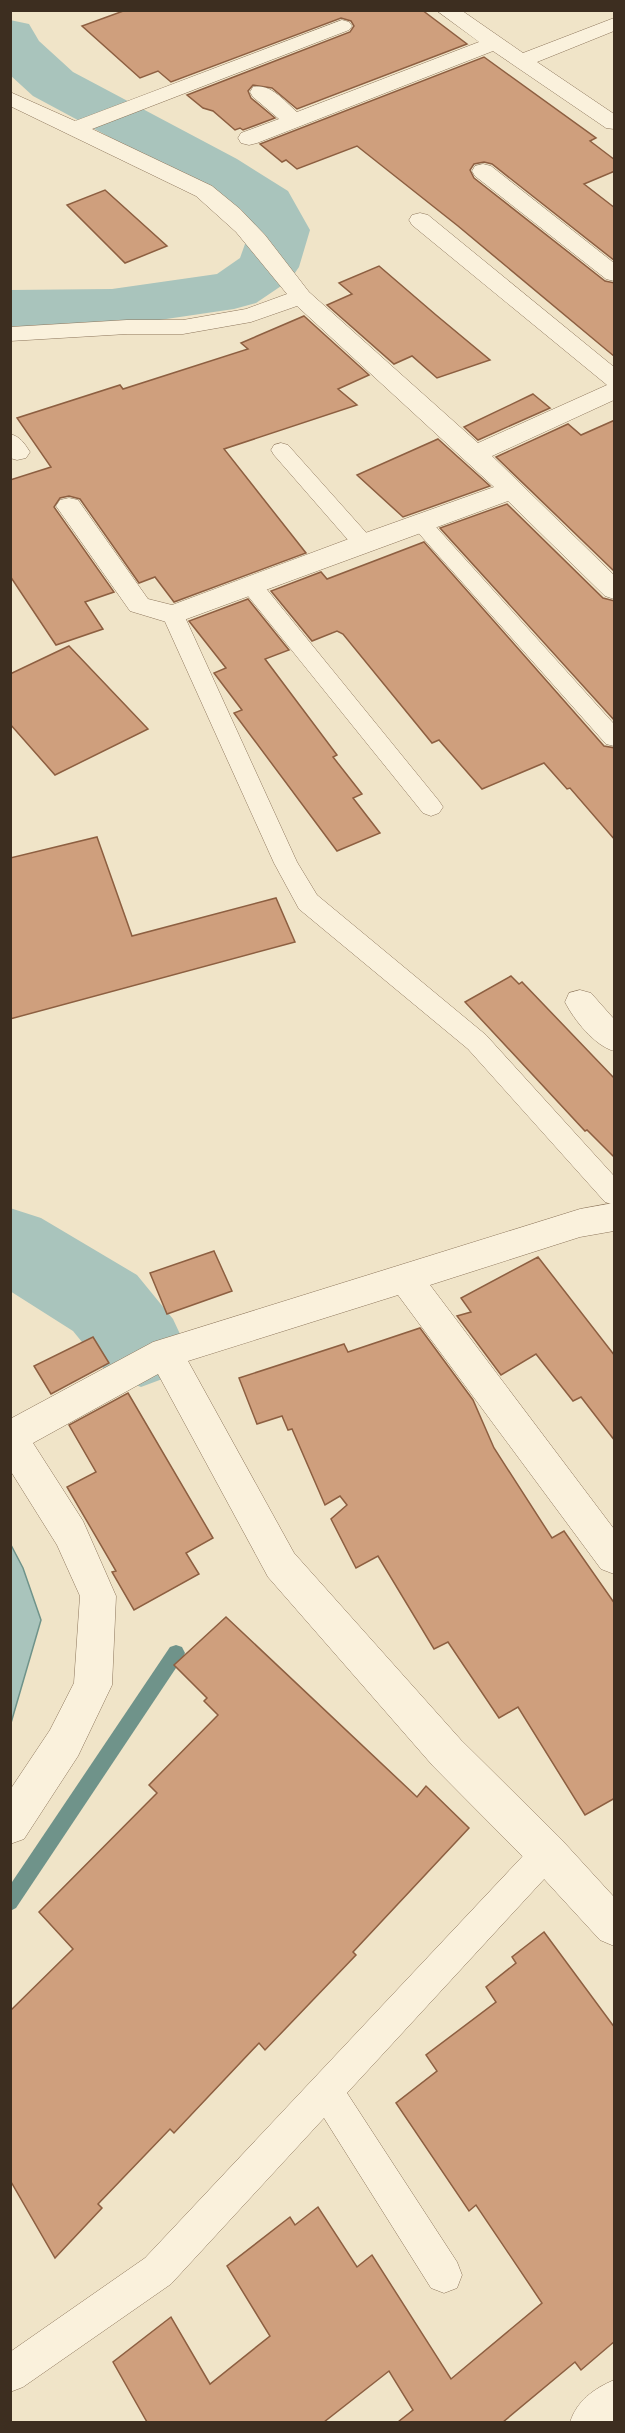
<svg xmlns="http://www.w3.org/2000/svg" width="625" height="2433" font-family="Bitter,serif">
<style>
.water{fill:#a9c4bc;stroke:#6f938a;stroke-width:1.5}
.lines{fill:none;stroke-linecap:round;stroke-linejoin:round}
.stream{fill:#6f938a;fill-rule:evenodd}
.river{fill:#a9c4bc;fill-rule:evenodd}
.building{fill:#cf9f7d;stroke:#8d5f41;stroke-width:1.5}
.service-casing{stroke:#8d765c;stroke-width:1}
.minor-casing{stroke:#8d765c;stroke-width:1}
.service{fill:#faf1dc;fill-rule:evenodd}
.minor{fill:#faf1dc;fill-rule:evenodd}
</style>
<rect width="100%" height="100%" fill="#f0e4c8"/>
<!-- water -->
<polygon class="water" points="11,1545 23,1568 41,1620 11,1723"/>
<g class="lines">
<!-- stream -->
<polygon class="stream" points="176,1645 182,1647 185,1653 182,1659 16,1908 10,1911 10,1885 170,1647"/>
<!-- river -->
<g class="river">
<polygon points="10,20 29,24 39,41 73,72 237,159 288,191 310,230 299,267 290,280 256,303 234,309 112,327 10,328 10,290 112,289 217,274 240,258 250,230 242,214 195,183 33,96 10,75"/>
<polygon points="10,1208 41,1218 137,1275 173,1319 186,1347 173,1375 141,1387 109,1375 73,1331 10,1291"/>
</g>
</g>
<!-- building -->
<g class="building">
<polygon points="126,10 422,10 467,44 297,109 272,88 253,85 248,91 251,98 275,118 243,130 240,128 235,130 213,111 203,108 187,95 350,32 354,26 351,21 341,18 171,82 158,71 140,78 82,26"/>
<polygon points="484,57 596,138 590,141 615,160 615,171 584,184 615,208 615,261 492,164 484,162 474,164 470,170 474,178 605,281 615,283 615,357 458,226 357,146 297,169 286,160 282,162 260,144"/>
<polygon points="105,190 167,246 125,263 67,205"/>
<polygon points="379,266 436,315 490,360 437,378 412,356 394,364 327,305 352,294 339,283"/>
<polygon points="304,316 369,375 338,389 357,405 224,449 306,553 174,602 155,577 139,583 80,499 69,496 60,498 54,507 114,592 85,602 103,629 56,645 10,576 10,480 51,467 17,418 120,385 123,389 248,349 241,343"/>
<polygon points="533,394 550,408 478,440 464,427"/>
<polygon points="615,420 615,572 496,457 568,424 581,435"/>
<polygon points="438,439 490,486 403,517 357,475"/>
<polygon points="507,504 603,598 615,601 615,721 440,528"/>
<polygon points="424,542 604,746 615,748 615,840 570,788 567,789 544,763 482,789 439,740 432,743 343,634 337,631 312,641 271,591 321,572 327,579"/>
<polygon points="248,599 289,650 265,659 337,755 333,757 362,794 353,798 380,833 337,851 234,713 242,710 214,673 226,668 189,621"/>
<polygon points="69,646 148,729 55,775 10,724 10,674"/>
<polygon points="97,837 132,936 276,898 295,942 10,1019 10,858"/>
<polygon points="511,976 519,984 522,982 615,1079 615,1158 587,1130 585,1131 465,1002"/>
<polygon points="214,1251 232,1291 167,1314 150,1273"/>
<polygon points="538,1257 615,1356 615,1441 581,1397 573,1401 536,1354 501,1375 457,1316 471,1312 461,1298"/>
<polygon points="420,1328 473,1400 494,1448 552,1538 564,1531 615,1604 615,1798 585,1815 518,1707 499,1718 448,1642 434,1649 378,1556 356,1568 331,1519 347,1505 340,1496 325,1505 292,1429 288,1430 282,1416 257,1424 239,1378 344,1344 348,1352"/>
<polygon points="93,1337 109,1363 51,1394 34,1366"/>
<polygon points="128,1393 213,1538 186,1553 199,1574 134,1610 112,1572 116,1571 67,1487 96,1472 69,1425"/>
<polygon points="226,1617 417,1797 426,1786 469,1828 353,1952 356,1955 265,2050 259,2043 174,2133 170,2129 98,2204 102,2208 55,2258 10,2180 10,2011 73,1949 39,1912 157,1793 149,1785 218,1715 204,1701 207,1698 174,1665"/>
<polygon points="544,1932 615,2028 615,2341 581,2370 575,2362 503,2422 398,2422 413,2410 389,2371 324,2422 147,2422 113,2362 171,2317 210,2384 270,2336 227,2266 290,2217 295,2225 318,2207 357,2267 372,2255 451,2379 542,2303 476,2205 469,2211 396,2103 437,2071 426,2055 496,2002 486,1987 516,1963 512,1957"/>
</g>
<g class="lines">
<!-- service casing -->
<g class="service-casing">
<g id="service">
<polygon points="281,443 288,445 371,538 374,543 371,548 363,550 355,548 274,455 271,450 274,445"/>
<polygon points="421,516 428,518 614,724 614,746 606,744 414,528 410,523 414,518"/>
<polygon points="252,579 260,581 439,801 443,807 439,813 431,816 423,813 244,591 241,586 244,581"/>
<polygon points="173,607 181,610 184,615 297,862 317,895 486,1035 614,1176 614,1205 605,1202 468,1049 299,909 274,863 162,615 165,610"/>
<polygon points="547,1837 558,1842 563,1853 558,1864 347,2093 457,2262 462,2275 457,2288 444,2293 431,2288 324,2118 171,2284 23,2387 10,2392 10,2352 145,2258 536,1842"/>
</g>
</g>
<!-- minor casing -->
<g class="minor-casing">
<g id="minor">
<path d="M 436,10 L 461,10 L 523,53 L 614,18 L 614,31 L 537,62 L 614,114 L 614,129 L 606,128 L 493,51 L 257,143 L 249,145 L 241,143 L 238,138 L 241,133 L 279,119 L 253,97 L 250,92 L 253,87 C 271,83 284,101 297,112 L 479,42 Z"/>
<polygon points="342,20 349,22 352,26 349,30 92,129 212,186 240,209 265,235 309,292 478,443 607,385 412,225 409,220 412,215 420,213 428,215 614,367 614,400 492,456 614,575 614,599 605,596 508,501 173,624 130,611 56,506 60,500 69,498 78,500 148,599 172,605 354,537 494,487 297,306 251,322 183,334 127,334 10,341 10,327 127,320 183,320 246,309 287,294 236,232 196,196 10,106 10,92 75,121"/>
<polygon points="483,164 491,166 614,263 614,281 606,279 475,176 472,171 475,166"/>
<path d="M 10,434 C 21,437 24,443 30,452 L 26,458 L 17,460 L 10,458 Z"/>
<path d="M 580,990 L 591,993 L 614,1019 L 614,1051 C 595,1046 574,1020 565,1002 L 569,993 Z"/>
<polygon points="614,1203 614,1231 580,1237 430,1285 614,1529 614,1574 601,1569 398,1295 188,1361 294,1553 461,1740 561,1839 614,1897 614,1946 600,1940 533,1867 433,1766 268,1577 158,1374 33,1443 83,1521 116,1596 112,1685 78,1756 24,1839 10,1844 10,1790 50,1730 74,1683 80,1596 57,1545 10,1470 10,1419 153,1342 580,1209"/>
<path d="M 614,2380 L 614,2422 L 570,2422 C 577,2401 593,2389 614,2380 Z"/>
</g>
</g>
<!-- service -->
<use href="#service" class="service"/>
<!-- minor -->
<use href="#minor" class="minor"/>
</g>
<!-- border -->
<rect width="625" height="2433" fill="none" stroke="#3d2e20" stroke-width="24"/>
</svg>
